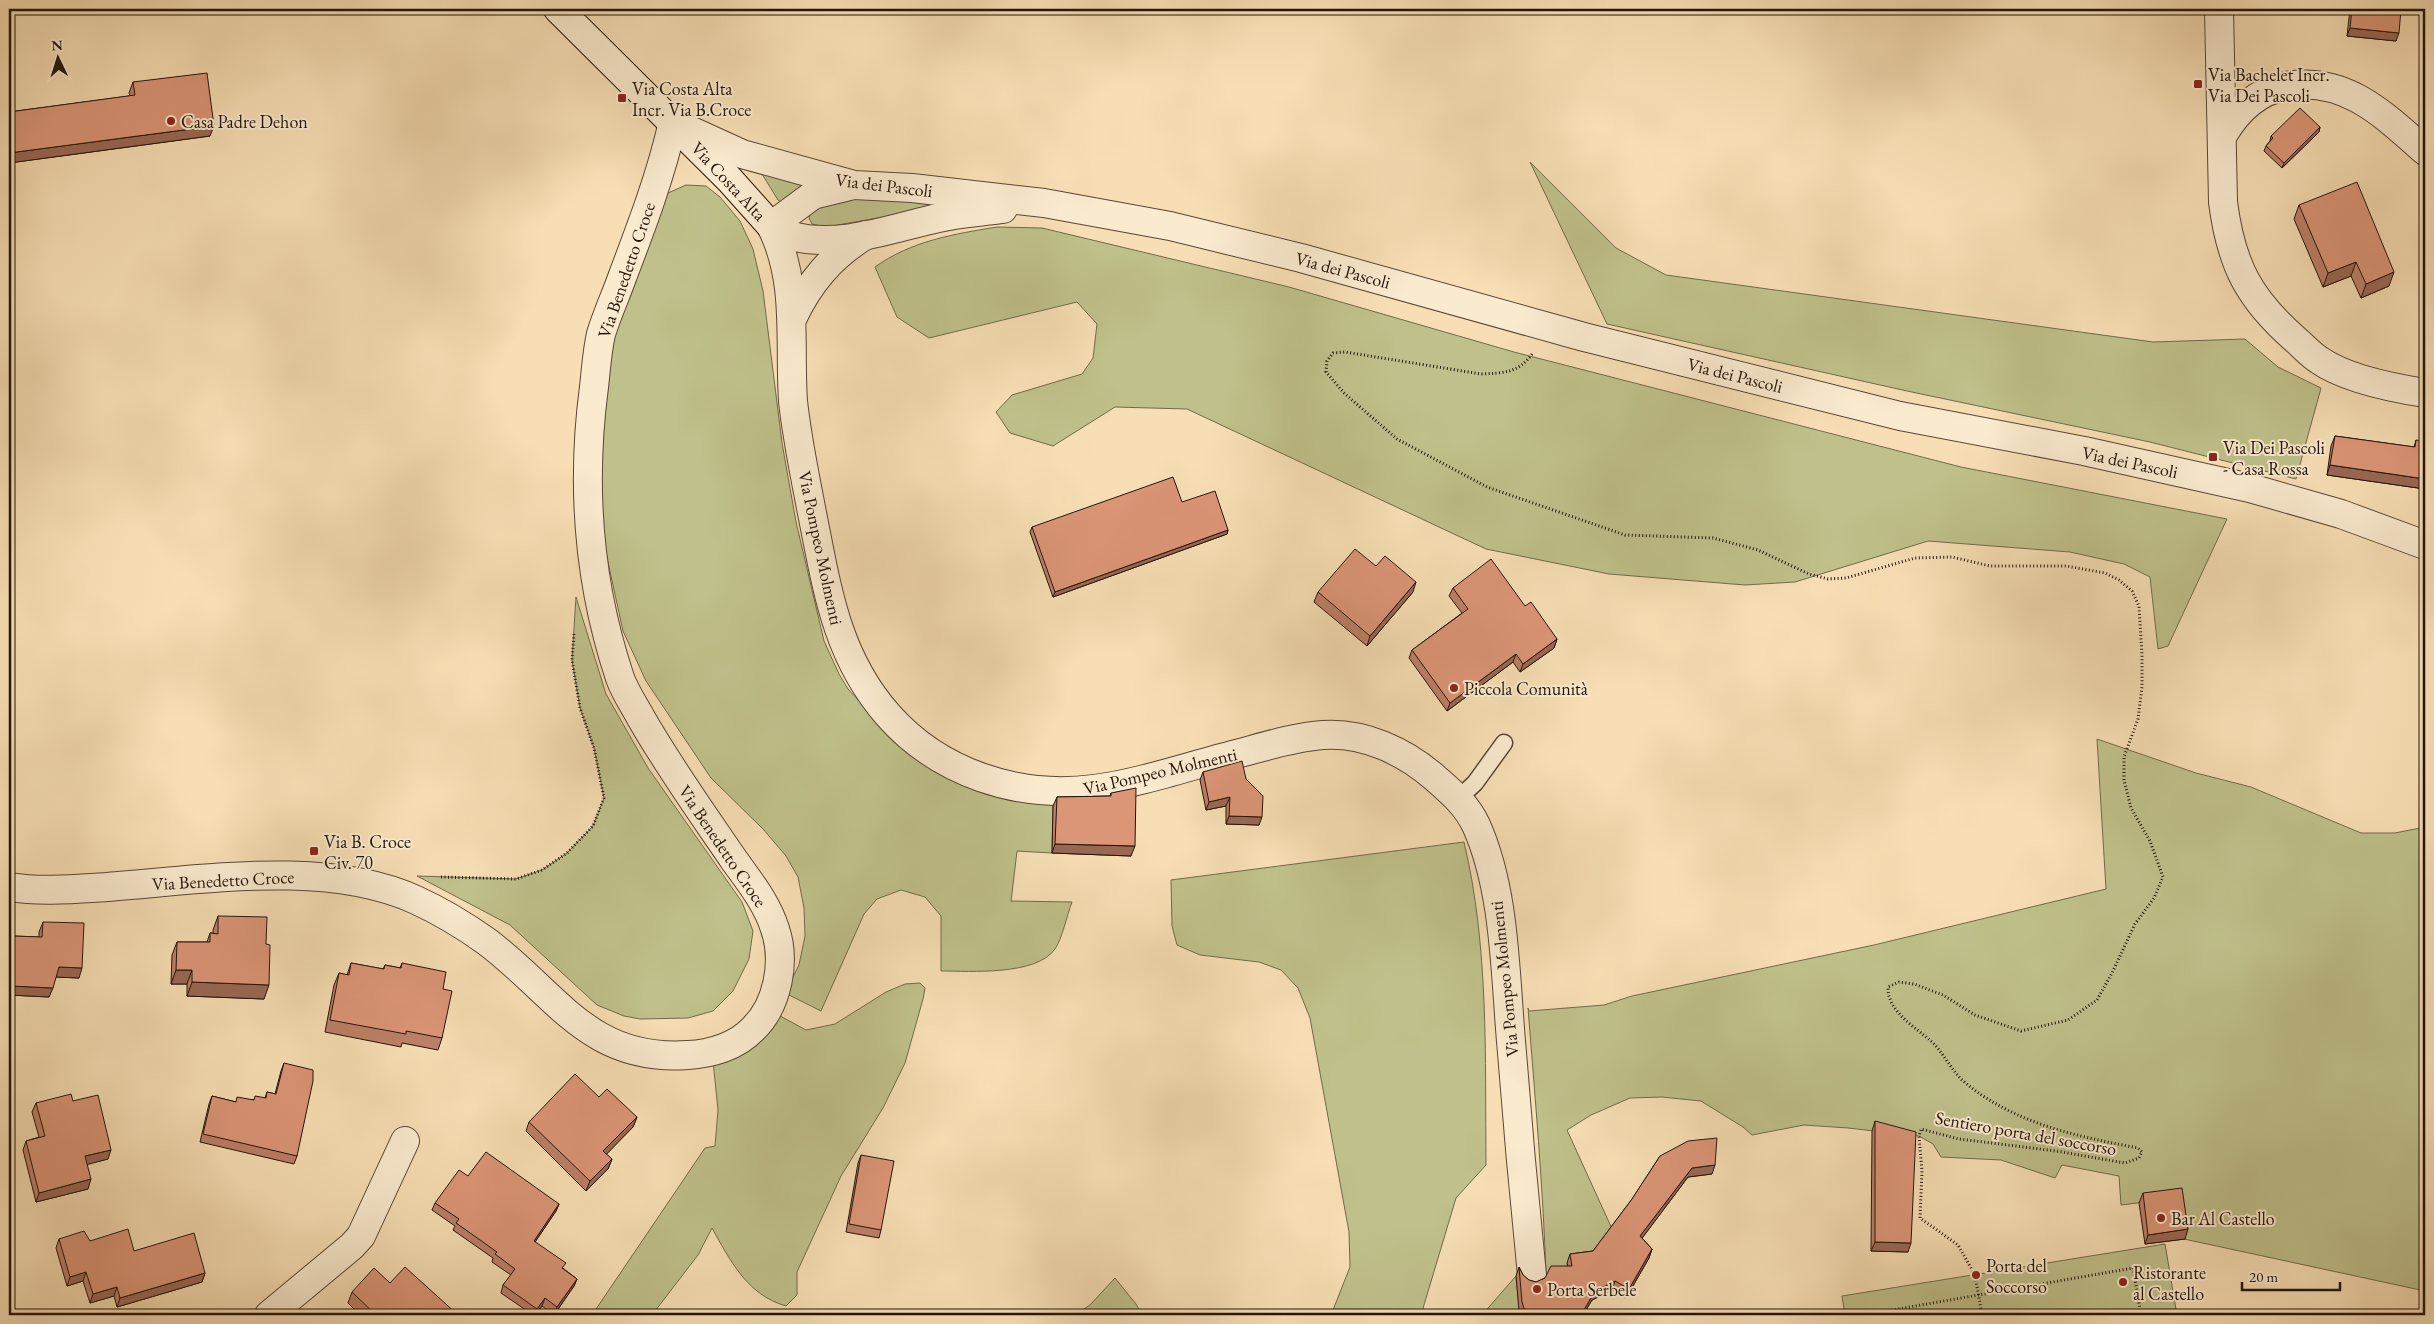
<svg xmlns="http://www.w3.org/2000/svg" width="2434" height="1324" font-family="'EB Garamond',serif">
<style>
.green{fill:#bfc08b;stroke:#716a4a}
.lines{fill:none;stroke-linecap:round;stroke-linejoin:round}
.service-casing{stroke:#584734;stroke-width:19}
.minor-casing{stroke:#584734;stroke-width:30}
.tertiary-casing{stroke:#584734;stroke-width:30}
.secondary-casing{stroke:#231509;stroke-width:30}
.path{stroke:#231509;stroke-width:3;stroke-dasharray:1 2.5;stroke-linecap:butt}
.service{stroke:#faeace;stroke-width:16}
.minor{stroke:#faeace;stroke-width:28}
.tertiary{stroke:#faeace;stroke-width:28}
.secondary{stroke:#faeace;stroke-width:28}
.wall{fill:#bc8066;stroke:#231509}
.shaded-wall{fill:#996853;stroke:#231509}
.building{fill:#db9577;stroke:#231509}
.poi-dot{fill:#8f2418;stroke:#faeace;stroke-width:2}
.labels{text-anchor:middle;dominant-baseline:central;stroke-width:4;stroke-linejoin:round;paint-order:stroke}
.poi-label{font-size:18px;fill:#231509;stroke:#faeace;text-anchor:start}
.street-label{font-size:18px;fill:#231509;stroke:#faeace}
</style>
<rect width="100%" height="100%" fill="#f7deb4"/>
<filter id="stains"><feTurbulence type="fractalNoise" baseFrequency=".004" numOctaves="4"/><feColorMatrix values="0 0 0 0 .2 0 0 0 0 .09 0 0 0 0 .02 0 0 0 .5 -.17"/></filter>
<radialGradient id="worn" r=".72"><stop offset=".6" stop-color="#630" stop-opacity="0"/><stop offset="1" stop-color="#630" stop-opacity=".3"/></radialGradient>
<!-- green -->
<g class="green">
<polygon points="1530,162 1616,248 1666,275 2153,342 2245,339 2278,367 2321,388 2296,479 2150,442 1907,391 1607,324"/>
<polygon points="762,171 803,184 781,202 778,200 762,174"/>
<path d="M 686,185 L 706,186 L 720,197 L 740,221 L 753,249 L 763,291 L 782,443 L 796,522 L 824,641 L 839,674 L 848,689 L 884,728 L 1053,803 L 1052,853 L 1017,851 L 1011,901 L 1072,902 C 1067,915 1062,939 1055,949 C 1036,976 970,971 941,971 L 941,916 L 925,897 L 901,890 L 877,899 L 864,914 L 821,1011 L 785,993 L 799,965 L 805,936 L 804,908 L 798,877 L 786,856 L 763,829 L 711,778 L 646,681 L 623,631 L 604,544 L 599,470 L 610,349 L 652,215 L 668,193 Z"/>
<polygon points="952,195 936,208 826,227 812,224 809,218 811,212 829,200"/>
<path d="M 997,227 L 1042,228 L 1289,287 L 1514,352 L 1961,467 L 2227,519 L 2168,646 L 2158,649 L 2150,577 L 2124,564 L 2070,552 L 1928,541 L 1795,582 L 1745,585 L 1609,574 L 1486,549 L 1187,409 L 1115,407 L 1053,446 L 1010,433 L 996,412 L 1012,395 L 1082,374 L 1093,358 L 1097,324 L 1077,302 L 929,338 L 897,317 L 875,267 C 911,241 954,234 997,227 Z"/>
<polygon points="576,597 606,694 648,768 742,902 753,931 749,959 733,991 713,1011 688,1018 640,1019 624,1016 597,1005 510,925 417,876 516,879 542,870 567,853 593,826 604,798 594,748 580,708 572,660"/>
<path d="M 2097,739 L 2196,773 L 2251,787 L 2361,833 L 2395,833 L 2425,827 L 2425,1291 L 2184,1239 L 2179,1198 L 2121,1205 L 2119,1176 L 2062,1165 L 2055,1178 L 2001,1160 L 1941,1157 L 1933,1144 L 1919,1136 L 1848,1128 L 1804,1125 L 1752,1135 L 1743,1127 L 1701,1101 L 1662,1097 L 1630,1098 L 1591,1115 L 1567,1130 L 1613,1231 L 1590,1260 L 1567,1264 L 1568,1270 L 1546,1275 C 1543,1186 1535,1097 1528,1008 L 1529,1011 L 1604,1005 L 1632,996 L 1874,945 L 2106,889 Z"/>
<path d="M 1464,842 C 1489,947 1485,1057 1486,1165 L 1456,1198 L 1421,1315 L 1331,1315 L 1350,1267 L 1349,1232 L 1310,1018 L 1298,988 L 1281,970 L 1259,962 L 1200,955 L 1177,945 L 1172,926 L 1171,880 Z"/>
<path d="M 920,983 L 925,988 L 923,999 L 905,1063 L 883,1108 L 841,1176 L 797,1272 L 797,1295 L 786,1306 C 747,1295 730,1260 712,1228 L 698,1255 L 652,1315 L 592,1315 L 705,1148 L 715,1146 L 718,1110 L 713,1061 L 769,1010 L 806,1030 L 835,1024 L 886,992 L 905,984 Z"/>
<polygon points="2165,1244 2177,1315 1845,1315 1842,1296"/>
<polygon points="1516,1276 1520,1315 1482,1315"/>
<polygon points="1115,1278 1136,1304 1142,1315 1075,1315 1090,1305"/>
</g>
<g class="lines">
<!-- service casing -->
<g class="service-casing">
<polyline id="service" points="1459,798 1475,783 1504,743"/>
</g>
<!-- minor casing -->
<g class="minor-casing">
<g id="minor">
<path d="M 2223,135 C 2237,111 2257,91 2286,86 C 2346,76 2384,115 2425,151"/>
<path d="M 771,226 C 799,281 789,342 793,401 C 797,439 805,476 812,513 C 827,588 836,656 888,715 C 939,773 1018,799 1094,789 C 1141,783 1189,766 1236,754 C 1263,747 1294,737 1323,735 C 1363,732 1404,751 1434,777 C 1451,792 1466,804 1476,825 C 1505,889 1505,971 1511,1041 C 1517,1119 1524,1197 1532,1275"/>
<path d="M 792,319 C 809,283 831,256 866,235"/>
<path d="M 9,887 C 41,892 74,889 107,887 C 203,880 327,859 416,900 C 440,911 465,926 486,941 C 556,993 588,1062 688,1055 C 711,1054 737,1046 753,1029 C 778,1005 786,961 775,929 C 767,903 749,881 734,860 C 702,813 669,767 641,718 C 634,705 625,692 620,678 C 589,585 581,485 594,387 C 596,370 597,351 601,334 C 607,314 616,295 623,275 C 642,225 661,175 673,122"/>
<polyline points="269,1315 352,1246 361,1236 405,1141"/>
</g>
</g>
<!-- tertiary casing -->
<g class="tertiary-casing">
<g id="tertiary">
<path d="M 2219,9 L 2223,202 C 2231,265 2249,299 2296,340 C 2304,347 2311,355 2319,360 C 2346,379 2393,388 2425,393"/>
<polyline points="674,123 742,154 854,185 912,188 1044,203 1170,226 1301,258 1584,337 1900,416 2084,451 2250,488 2341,514 2425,545"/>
<path d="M 850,186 L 813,195 L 771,226 C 778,229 785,233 792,236 C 838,249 893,228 938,218 C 959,213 981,212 1003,209"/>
</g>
</g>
<!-- secondary casing -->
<g class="secondary-casing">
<polyline id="secondary" points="558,9 729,179 771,226"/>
</g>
<!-- path -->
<g class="path">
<path d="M 1532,354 C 1519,373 1503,373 1481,374 L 1345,352 L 1333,353 L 1327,361 L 1326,372 L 1344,393 L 1397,439 L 1487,487 L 1625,535 L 1713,538 L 1758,550 L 1809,574 L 1828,579 L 1846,578 L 1915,558 L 1952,557 L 1990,566 L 2066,566 L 2105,573 L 2119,580 L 2132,591 L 2139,606 L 2142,655 L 2142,687 L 2138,719 L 2124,757 L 2124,780 L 2131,808 L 2150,841 L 2163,877 L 2154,898 L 2135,924 L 2112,973 L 2097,1000 L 2068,1020 L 2021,1031 L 1975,1015 L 1943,995 L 1914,984 L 1899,982 L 1888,987 C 1887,1011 1915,1027 1931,1041 C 1943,1052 1950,1068 1962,1080 C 2012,1123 2075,1136 2138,1148 L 2142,1152 L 2139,1158 L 2125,1163 L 2056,1151 L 1959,1139 L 1921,1129 L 1919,1136 L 1922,1171 L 1920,1218 L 1958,1245 L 1975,1275 L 1982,1315"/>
<polyline points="441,877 516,879 542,870 567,853 593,826 604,798 594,748 580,708 572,660 574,634"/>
<polyline points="1864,1315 2133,1268 2141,1315"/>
</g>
<!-- service -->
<use href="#service" class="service"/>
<!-- minor -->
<use href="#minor" class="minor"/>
<!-- tertiary -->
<use href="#tertiary" class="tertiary"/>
<!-- secondary -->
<use href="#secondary" class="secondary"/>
</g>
<!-- wall -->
<g class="wall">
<polygon points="2350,9 2401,9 2396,41 2347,36"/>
<polygon points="133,82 210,136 9,163 9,112 130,96 129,93"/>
<polygon points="2320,127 2319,132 2282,168 2264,151 2266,146 2270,141 2271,136"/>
<polygon points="2299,205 2389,286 2361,298 2351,276 2323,287 2294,219"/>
<polygon points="2335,436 2414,447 2416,440 2425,489 2327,475 2331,446"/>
<polygon points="1182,502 1228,530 1227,534 1053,597 1030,532 1032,527"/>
<polygon points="1376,566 1413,592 1367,646 1314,602 1318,592"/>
<polygon points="1453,588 1525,606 1557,639 1554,648 1520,672 1513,662 1447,711 1409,658 1412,650 1462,613 1449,596"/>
<polygon points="1203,772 1246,779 1259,825 1226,824 1226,806 1206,810 1200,780"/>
<polygon points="1111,793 1131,856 1052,853 1053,806 1057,797 1110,796"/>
<polygon points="218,916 266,944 264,999 187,996 187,984 171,984 172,955 177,942 207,942 210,933 213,933 213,930"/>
<polygon points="43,922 79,978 56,977 49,997 9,995 10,946 13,936 39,937 39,932"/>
<polygon points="351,963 383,969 385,965 400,968 402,963 443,989 442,1038 438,1050 402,1043 401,1047 325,1032 334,985 339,973 347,975"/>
<polygon points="284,1063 297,1156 294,1164 200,1142 209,1104 212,1096 236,1102 265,1098 267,1092 275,1094 281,1071"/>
<polygon points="599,1097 637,1117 633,1127 606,1154 612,1159 608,1169 586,1191 526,1131 529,1122"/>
<polygon points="73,1101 108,1159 87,1164 88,1189 36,1202 23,1150 26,1141 39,1137 32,1112 36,1103"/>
<polygon points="1875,1121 1908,1252 1871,1251 1872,1131"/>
<polygon points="861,1155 881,1230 879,1238 846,1232 858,1163"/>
<polygon points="1660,1156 1712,1174 1688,1177 1642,1238 1652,1249 1649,1258 1626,1298 1612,1290 1592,1300 1583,1315 1520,1315 1519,1311 1516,1276 1519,1267 1523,1275 1529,1280 1536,1282 1545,1278 1568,1266 1567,1263 1570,1254 1593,1251 1632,1199"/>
<polygon points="468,1176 559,1204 556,1211 535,1242 564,1269 577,1279 574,1286 554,1315 542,1306 536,1315 533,1315 501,1293 503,1285 511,1275 492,1262 493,1258 453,1230 455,1226 432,1210 435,1203"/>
<polygon points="2143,1193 2185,1239 2145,1244 2139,1203"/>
<polygon points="59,1239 90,1241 134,1251 205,1273 202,1282 117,1307 114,1296 90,1303 83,1281 67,1286 56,1248"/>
<polygon points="390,1283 458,1315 360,1315 348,1303 352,1292"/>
</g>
<!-- shaded-wall -->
<g class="shaded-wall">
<polygon points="2350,28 2399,33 2396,41 2347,36"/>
<polygon points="214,126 210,136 9,163 9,153"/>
<polygon points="2320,127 2319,132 2282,168 2284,163"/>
<polygon points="2356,262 2351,276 2323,287 2328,273"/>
<polygon points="2394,272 2389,286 2361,298 2366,284"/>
<polygon points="2330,465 2425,479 2425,489 2327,475"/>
<polygon points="1228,530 1227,534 1053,597 1055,592"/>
<polygon points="1416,582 1413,592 1367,646 1370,636"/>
<polygon points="1557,639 1554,648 1520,672 1523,664"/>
<polygon points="1516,654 1513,662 1447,711 1450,703"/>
<polygon points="1230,797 1226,806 1206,810 1209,802"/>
<polygon points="1229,816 1262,817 1259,825 1226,824"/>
<polygon points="1055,844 1135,846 1131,856 1052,853"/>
<polygon points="59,967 82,968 79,978 55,977"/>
<polygon points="176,970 192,970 187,984 171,984"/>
<polygon points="192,982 269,985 264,999 187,996"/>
<polygon points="11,986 53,988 49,997 9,995 9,992"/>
<polygon points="637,1117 633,1127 600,1161 603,1151"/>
<polygon points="111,1150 108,1159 82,1166 85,1156"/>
<polygon points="612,1159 608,1169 586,1191 590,1181"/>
<polygon points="1715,1165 1712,1174 1688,1177 1637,1245 1640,1236 1692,1168"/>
<polygon points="91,1179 88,1189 36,1202 39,1193"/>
<polygon points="559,1204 556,1211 531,1248 534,1241"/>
<polygon points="2188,1229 2185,1239 2145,1244 2148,1235"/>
<polygon points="1875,1242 1911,1243 1908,1252 1871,1251"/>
<polygon points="1652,1249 1649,1258 1626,1298 1629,1289"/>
<polygon points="86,1272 83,1281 67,1286 70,1277"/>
<polygon points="205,1273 202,1282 117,1307 120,1298"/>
<polygon points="577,1279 574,1286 554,1315 557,1307"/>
<polygon points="1615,1281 1612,1290 1592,1300 1583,1315 1581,1315 1595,1291"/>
<polygon points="117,1287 114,1296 90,1303 93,1294"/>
<polygon points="545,1298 542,1306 535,1315 537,1309"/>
</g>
<!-- building -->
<g class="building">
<polygon points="2352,9 2401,9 2399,33 2350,28"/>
<polygon points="207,73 214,126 9,153 9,112 135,95 133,82"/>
<polygon points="2300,108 2320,127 2284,163 2266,146 2273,138 2271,136"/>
<polygon points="2357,182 2394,272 2366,284 2356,262 2328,273 2299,205"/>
<polygon points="2335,436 2415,447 2416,440 2425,441 2425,479 2330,465"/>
<polygon points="1173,477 1182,502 1215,491 1228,530 1055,592 1032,527"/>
<polygon points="1355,549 1376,566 1385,556 1416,582 1370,636 1318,592"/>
<polygon points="1491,559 1525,606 1531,602 1557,639 1523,664 1516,654 1450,703 1412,650 1468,609 1453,588"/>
<polygon points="1242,761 1246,779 1263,796 1262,817 1229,816 1230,797 1209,802 1203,772"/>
<polygon points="1136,788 1135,846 1055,844 1057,797 1111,796 1111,793"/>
<polygon points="218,916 267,917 266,944 270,945 269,985 192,982 192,970 176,970 177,942 210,942 210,933 218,934"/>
<polygon points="43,922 84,923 82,968 59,967 53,988 11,986 13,936 42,937"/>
<polygon points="351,963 384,969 385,965 401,968 402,963 446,972 443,989 452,991 442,1038 406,1031 406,1034 330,1020 339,973 349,975"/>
<polygon points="284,1063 313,1070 313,1081 297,1156 203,1134 212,1096 236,1102 237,1097 254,1100 255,1096 266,1098 267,1092 276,1094"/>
<polygon points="575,1074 599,1097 607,1089 637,1117 603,1151 612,1159 590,1181 529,1122"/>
<polygon points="71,1094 73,1101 98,1095 111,1150 85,1156 91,1179 39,1193 26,1141 45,1136 36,1103"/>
<polygon points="1875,1121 1916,1132 1911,1243 1875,1242"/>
<polygon points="1717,1138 1715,1165 1692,1168 1640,1236 1652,1249 1629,1289 1615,1281 1595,1291 1581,1315 1526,1315 1522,1302 1519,1267 1523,1275 1529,1280 1536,1282 1545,1278 1551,1266 1572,1266 1570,1254 1593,1251 1632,1199 1660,1156 1688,1141"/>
<polygon points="486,1152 559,1204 534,1241 566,1263 562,1268 577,1279 557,1307 545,1298 537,1309 503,1285 515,1269 495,1254 497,1252 456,1223 459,1219 435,1203 459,1170 468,1176"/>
<polygon points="861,1155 894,1161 881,1230 849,1224"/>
<polygon points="2182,1188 2188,1229 2148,1235 2143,1193"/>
<polygon points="128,1229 134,1251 194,1233 205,1273 120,1298 117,1287 93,1294 86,1272 70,1277 59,1239 84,1231 90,1241"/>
<polygon points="405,1267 458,1315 376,1315 352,1292 374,1268 390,1283"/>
</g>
<!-- markers -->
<g class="poi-dot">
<rect x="2193" y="79" width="10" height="10" rx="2.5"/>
<rect x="617" y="93" width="10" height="10" rx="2.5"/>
<circle cx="171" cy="121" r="5"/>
<rect x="2208" y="452" width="10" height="10" rx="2.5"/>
<circle cx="1454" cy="688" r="5"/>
<rect x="309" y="846" width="10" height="10" rx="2.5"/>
<circle cx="2161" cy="1218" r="5"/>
<circle cx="1976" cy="1275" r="5"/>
<circle cx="2123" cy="1282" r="5"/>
<circle cx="1537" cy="1289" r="5"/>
</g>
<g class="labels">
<!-- poi labels -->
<g class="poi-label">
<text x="2208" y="74">Via Bachelet Incr.<tspan x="2208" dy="21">Via Dei Pascoli</tspan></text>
<text x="632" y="88">Via Costa Alta<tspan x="632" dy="21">Incr. Via B.Croce</tspan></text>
<text x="181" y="121">Casa Padre Dehon</text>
<text x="2223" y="447">Via Dei Pascoli<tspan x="2223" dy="21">- Casa Rossa</tspan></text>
<text x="1464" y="688">Piccola Comunità</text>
<text x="324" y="841">Via B. Croce<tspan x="324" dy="21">Civ. 70</tspan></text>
<text x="2171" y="1218">Bar Al Castello</text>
<text x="1986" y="1265">Porta del<tspan x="1986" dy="21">Soccorso</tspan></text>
<text x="2133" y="1272">Ristorante<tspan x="2133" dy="21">al Castello</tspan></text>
<text x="1547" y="1289">Porta Serbele</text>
</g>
<!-- street labels -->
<g class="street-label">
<text transform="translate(729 181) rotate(47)">Via Costa Alta</text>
<text transform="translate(884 185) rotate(7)">Via dei Pascoli</text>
<text transform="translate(626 270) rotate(-71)">Via Benedetto Croce</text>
<text transform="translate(1343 270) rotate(15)">Via dei Pascoli</text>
<text transform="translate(1735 375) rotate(14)">Via dei Pascoli</text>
<text transform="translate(2130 462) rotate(12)">Via dei Pascoli</text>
<text transform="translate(821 548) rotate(78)">Via Pompeo Molmenti</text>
<text transform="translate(1160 771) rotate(-13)">Via Pompeo Molmenti</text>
<text transform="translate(723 846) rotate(56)">Via Benedetto Croce</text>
<text transform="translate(223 880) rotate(-3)">Via Benedetto Croce</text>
<text transform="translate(1504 979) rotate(-96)">Via Pompeo Molmenti</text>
<text transform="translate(2026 1133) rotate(10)">Sentiero porta del soccorso</text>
</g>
</g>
<!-- margin -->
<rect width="2434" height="1324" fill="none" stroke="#f7deb4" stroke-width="30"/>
<rect x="10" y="10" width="2414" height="1304" fill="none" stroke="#231509" stroke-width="2.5"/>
<rect x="15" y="15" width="2404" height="1294" fill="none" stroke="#231509"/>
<!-- north arrow -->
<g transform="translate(58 58) rotate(356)" stroke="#faeace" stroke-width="4" paint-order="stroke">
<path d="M0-4L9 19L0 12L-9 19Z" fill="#231509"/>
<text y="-8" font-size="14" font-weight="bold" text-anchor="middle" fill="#231509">N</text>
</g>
<!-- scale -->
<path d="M2242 1282v8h98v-8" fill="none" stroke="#231509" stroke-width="2.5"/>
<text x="2249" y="1282" font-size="15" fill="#231509" stroke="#faeace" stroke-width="4" paint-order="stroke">20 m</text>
<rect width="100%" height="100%" filter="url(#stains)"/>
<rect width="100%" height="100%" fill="url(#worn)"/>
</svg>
